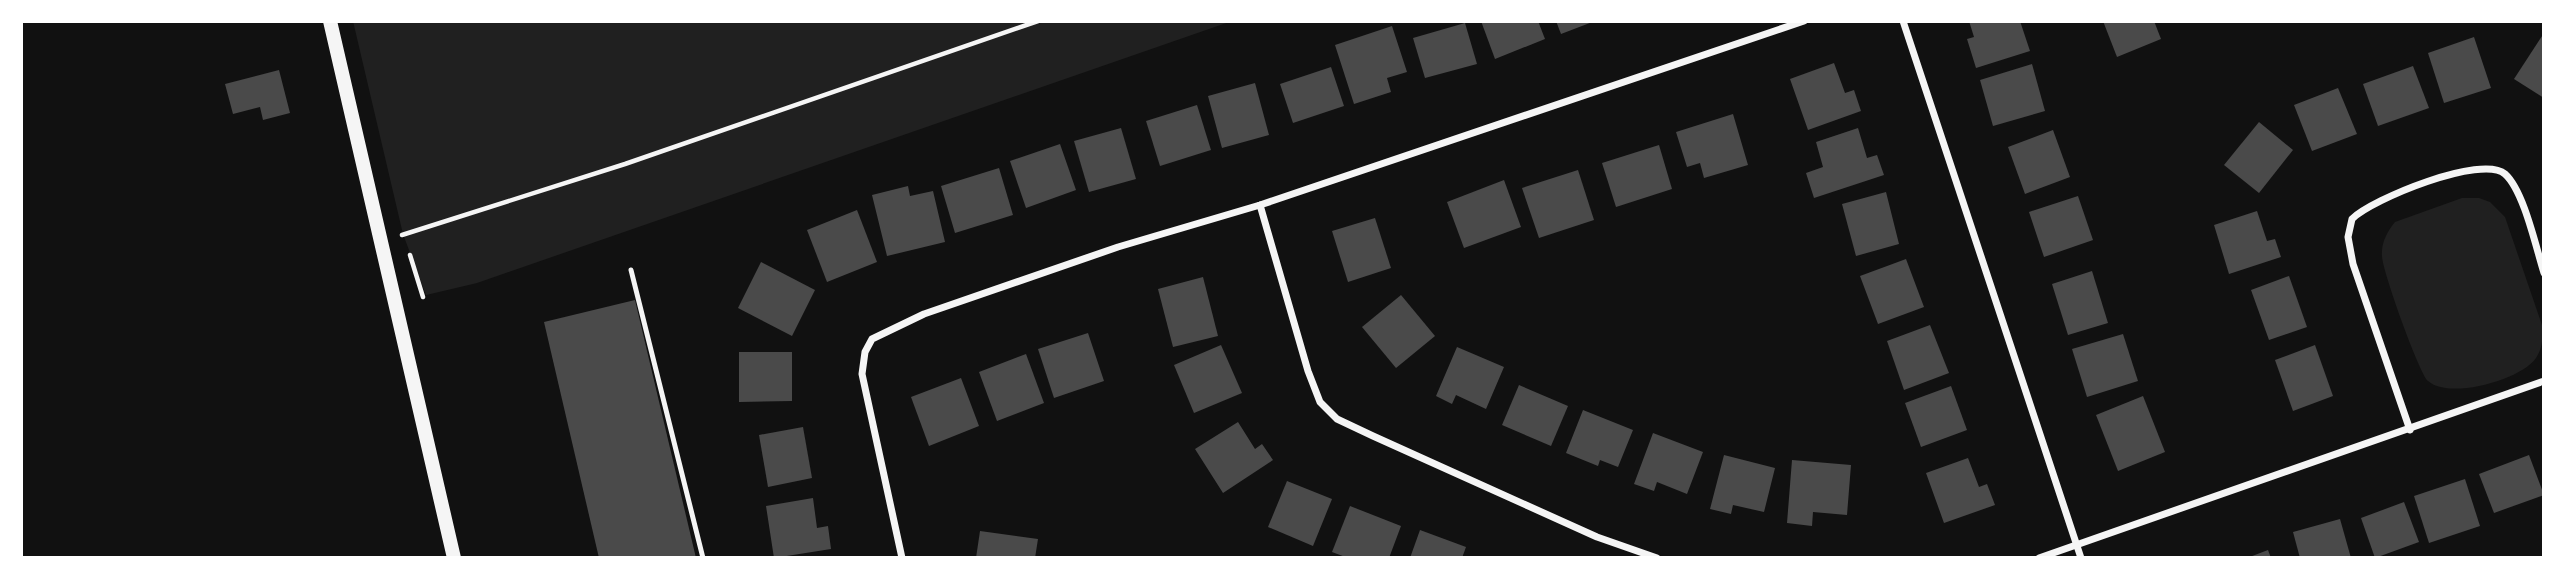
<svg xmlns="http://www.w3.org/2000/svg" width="2565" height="579" font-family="'DejaVu Sans',sans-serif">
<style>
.green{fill:#202020}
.building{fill:#4a4a4a}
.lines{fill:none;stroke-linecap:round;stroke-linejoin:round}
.path{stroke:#f5f5f5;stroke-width:4.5}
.service{stroke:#f5f5f5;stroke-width:5}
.minor{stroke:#f5f5f5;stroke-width:7}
.secondary{stroke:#f5f5f5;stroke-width:14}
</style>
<rect width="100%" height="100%" fill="#111"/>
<!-- green -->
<g class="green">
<polygon points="353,21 1232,21 477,283 426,295 403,234"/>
<path d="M 2462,198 L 2479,198 L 2490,202 L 2505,217 L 2543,328 C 2543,339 2542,349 2536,358 C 2521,380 2449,400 2428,381 C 2419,373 2382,270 2382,256 C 2381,243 2387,232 2395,222 Z"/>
</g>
<!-- building -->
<g class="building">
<polygon points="1481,21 1538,21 1545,39 1495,59"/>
<polygon points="1556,21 1595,21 1561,34"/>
<polygon points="1969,21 2020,21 2030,51 1976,68 1967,39 1974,37"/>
<polygon points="2103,21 2154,21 2161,39 2117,57"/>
<polygon points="1465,23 1477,64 1425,78 1413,38"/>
<polygon points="1392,26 1407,72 1387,78 1391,92 1354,104 1335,45"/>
<polygon points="2544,33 2544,98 2514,79"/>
<polygon points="2474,37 2491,88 2444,103 2428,53"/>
<polygon points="1834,63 1845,93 1854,90 1861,111 1808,130 1790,79"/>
<polygon points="2032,64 2045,111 1993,126 1980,80"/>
<polygon points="2413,66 2429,108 2378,126 2363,84"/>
<polygon points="1331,67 1344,106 1293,123 1280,84"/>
<polygon points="279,70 290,113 263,120 260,107 233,114 225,84"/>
<polygon points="1255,83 1269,135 1222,148 1208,96"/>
<polygon points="2338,88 2357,134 2312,151 2294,105"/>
<polygon points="1197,105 1211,150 1160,166 1146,121"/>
<polygon points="1733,114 1748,165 1704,178 1700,163 1687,167 1676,132"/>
<polygon points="2259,122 2293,150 2259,193 2224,165"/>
<polygon points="1121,128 1136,179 1089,192 1074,141"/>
<polygon points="1858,128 1867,158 1877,155 1884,175 1814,198 1806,173 1823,167 1816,142"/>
<polygon points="2053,130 2070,177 2025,194 2008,147"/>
<polygon points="1060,144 1076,190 1026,208 1010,161"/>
<polygon points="1659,145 1672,189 1616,207 1602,163"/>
<polygon points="999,168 1013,215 955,233 941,186"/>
<polygon points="1578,170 1594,220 1539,238 1522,188"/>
<polygon points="1504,180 1521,227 1464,248 1447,202"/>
<polygon points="908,186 910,196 933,191 945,242 887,256 872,195"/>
<polygon points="1886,192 1899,244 1856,256 1842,204"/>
<polygon points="2078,196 2093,240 2044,257 2029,212"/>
<polygon points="857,210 877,262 827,282 807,230"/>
<polygon points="2257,211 2267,241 2275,239 2281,257 2229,274 2214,225"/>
<polygon points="1375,218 1391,268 1348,282 1332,231"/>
<polygon points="1906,259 1924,307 1878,324 1860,276"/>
<polygon points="761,262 815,290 792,336 738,308"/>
<polygon points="2092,271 2108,323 2068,335 2052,284"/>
<polygon points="2289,276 2307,327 2269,340 2251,290"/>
<polygon points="1203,277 1218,336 1173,347 1158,289"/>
<polygon points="1401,295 1435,336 1396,368 1362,327"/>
<polygon points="635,300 696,558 599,558 544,322"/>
<polygon points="1930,325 1949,373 1904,390 1887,341"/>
<polygon points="1088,333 1104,381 1054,398 1038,349"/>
<polygon points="2123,334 2138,381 2087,397 2072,349"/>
<polygon points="1221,345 1242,393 1194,413 1174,365"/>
<polygon points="2315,345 2333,396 2293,411 2275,360"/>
<polygon points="1457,347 1504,367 1486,409 1456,395 1452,404 1436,396"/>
<polygon points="739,352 792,352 792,401 739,402"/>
<polygon points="1026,354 1044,403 997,421 979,372"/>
<polygon points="961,378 979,426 929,446 911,397"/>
<polygon points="1519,385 1568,406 1551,446 1502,425"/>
<polygon points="1951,386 1967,430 1921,447 1905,403"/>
<polygon points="2143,396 2165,452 2118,471 2096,415"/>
<polygon points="1583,410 1633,430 1618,467 1600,460 1598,466 1566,453"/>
<polygon points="1238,422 1255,449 1262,444 1273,460 1223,493 1195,449"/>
<polygon points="803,427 812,478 768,487 759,435"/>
<polygon points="1653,433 1703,452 1687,494 1657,482 1654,491 1634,484"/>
<polygon points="1724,455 1775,468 1764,512 1733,505 1731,514 1710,509"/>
<polygon points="2529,455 2544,495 2494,513 2479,474"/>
<polygon points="1968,458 1979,487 1987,484 1995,505 1944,523 1926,473"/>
<polygon points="1792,460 1851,465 1847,515 1813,512 1812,526 1787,523"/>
<polygon points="2465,479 2480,526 2429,543 2414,496"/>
<polygon points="1287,481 1332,499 1313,546 1268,527"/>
<polygon points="813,498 817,528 828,526 831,549 774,558 766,506"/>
<polygon points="2404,502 2419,542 2375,558 2361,518"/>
<polygon points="1350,506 1401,526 1389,558 1348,558 1332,552"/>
<polygon points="2340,519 2351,558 2300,558 2293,532"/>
<polygon points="1420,530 1466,547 1462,558 1410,558"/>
<polygon points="980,531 1038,539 1035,558 976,558"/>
<polygon points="2268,550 2271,558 2247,558"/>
</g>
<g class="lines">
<!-- path -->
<g class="path">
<polyline points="402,235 625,164 1038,21"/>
<polyline points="410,255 423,297"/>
</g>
<!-- service -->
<polyline class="service" points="631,270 703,558"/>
<!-- minor -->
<g class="minor">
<polyline points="1903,21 2081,558"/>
<polyline points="1260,205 1308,371 1320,402 1337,419 1373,436 1597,537 1657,558"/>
<path d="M 2410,430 L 2353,264 L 2348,237 L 2352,219 C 2372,199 2482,154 2505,174 C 2524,191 2536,248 2544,273"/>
<polyline points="902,558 862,374 865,352 872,339 924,314 1118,247 1260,205 1804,21"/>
<polyline points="2039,558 2544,381"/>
</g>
<!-- secondary -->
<polyline class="secondary" points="330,21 454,558"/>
</g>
<!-- border -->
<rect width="2565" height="579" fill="none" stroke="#ffffff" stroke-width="46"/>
</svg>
